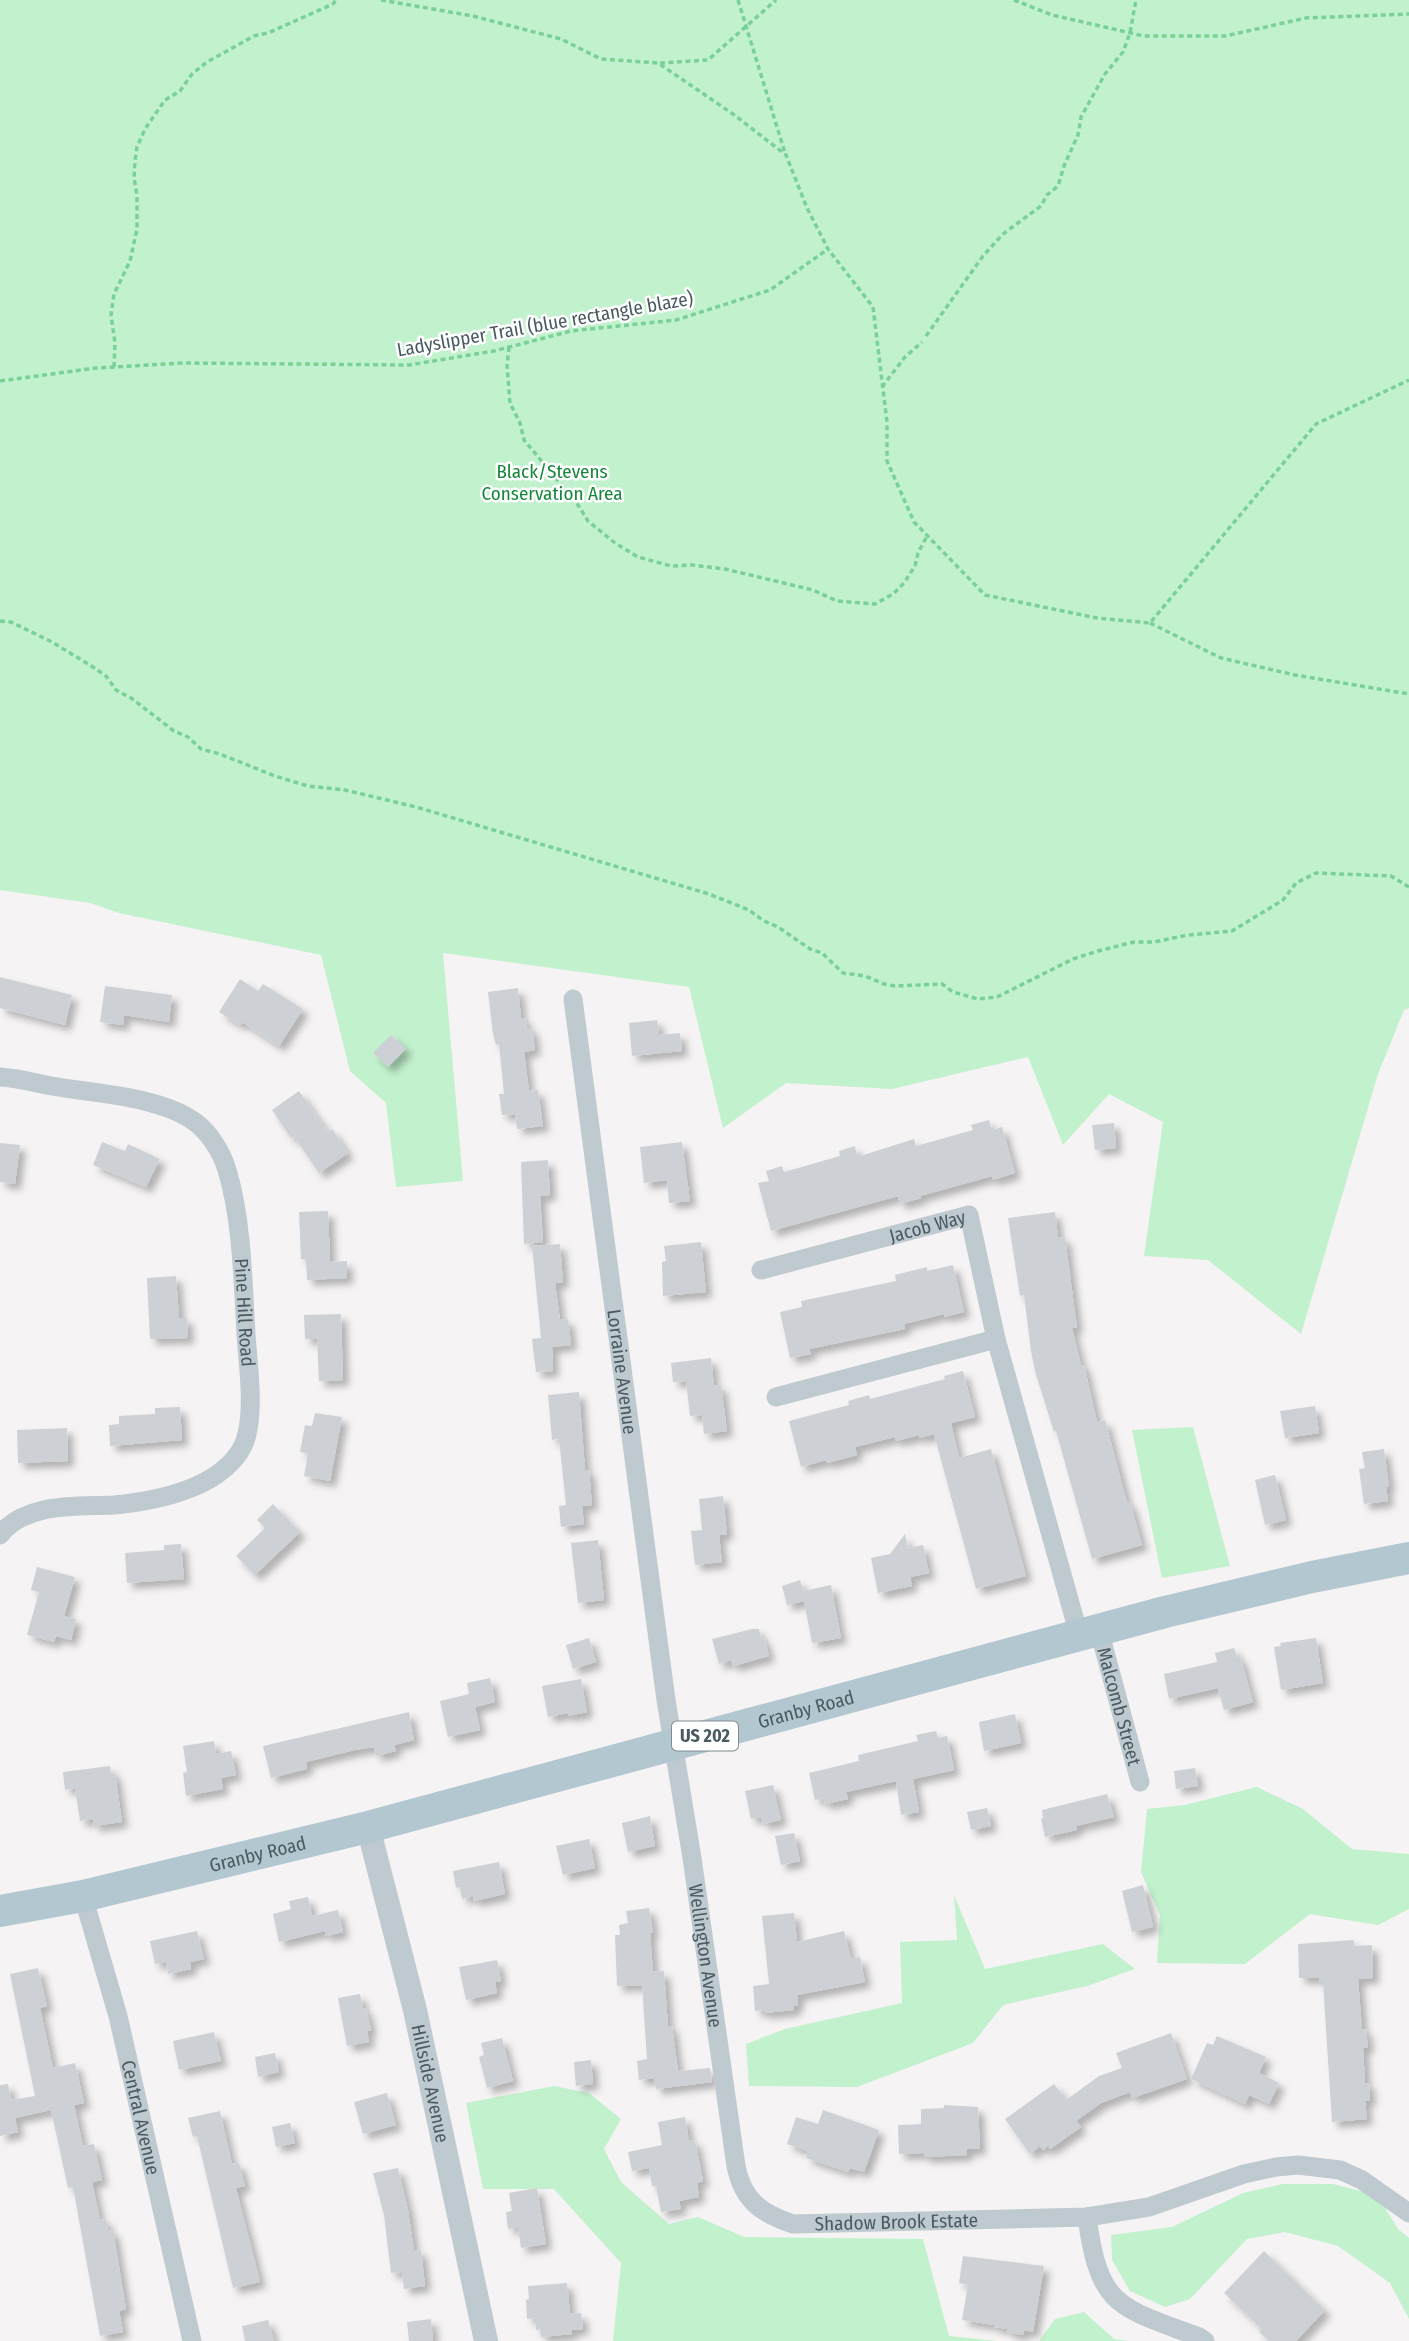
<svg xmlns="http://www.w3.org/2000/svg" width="1409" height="2341" font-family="'Fira Sans Condensed',sans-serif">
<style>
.green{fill:#c2f1cd}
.building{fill:#cdd1d5;filter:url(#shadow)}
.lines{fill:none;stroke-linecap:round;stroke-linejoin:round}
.path{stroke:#79d197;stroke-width:3.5;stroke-dasharray:5 3.5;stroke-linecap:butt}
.minor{stroke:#becacf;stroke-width:19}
.tertiary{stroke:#becacf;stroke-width:24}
.primary{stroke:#b3c7d1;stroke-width:32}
.labels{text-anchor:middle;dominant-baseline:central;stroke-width:5;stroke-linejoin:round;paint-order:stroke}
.shield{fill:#fff;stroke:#808c90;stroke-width:2}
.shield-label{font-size:18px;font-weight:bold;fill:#4a5a61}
.street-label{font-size:19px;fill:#4a5a61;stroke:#fff}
.park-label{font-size:19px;fill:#16873b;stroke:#fff}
</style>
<defs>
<filter id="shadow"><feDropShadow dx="6" dy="6" stdDeviation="3.5" flood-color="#0004"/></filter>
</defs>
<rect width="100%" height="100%" fill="#f5f3f3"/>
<!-- green -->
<g class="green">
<polygon points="0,0 1409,0 1409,1008 1404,1010 1378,1074 1301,1334 1208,1260 1144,1256 1163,1122 1109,1094 1063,1145 1028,1057 892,1089 786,1083 723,1128 689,987 443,953 463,1181 396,1187 386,1103 350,1071 321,955 119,913 90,903 0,890"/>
<polygon points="1193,1427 1230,1566 1162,1578 1132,1430"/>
<polygon points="1257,1787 1303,1809 1352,1849 1409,1854 1409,1909 1378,1925 1310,1914 1245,1964 1157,1963 1160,1915 1141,1872 1147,1809 1185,1805"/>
<polygon points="954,1895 985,1969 1103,1944 1135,1969 1087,1986 1003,2005 973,2043 857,2087 749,2086 746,2044 785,2029 902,2003 900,1942 957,1940"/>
<polygon points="554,2086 589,2093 621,2119 604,2149 621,2182 669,2224 698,2217 744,2237 923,2239 949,2336 998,2341 613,2341 621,2263 554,2189 483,2189 466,2103"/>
<polygon points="1283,2184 1333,2184 1377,2195 1398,2229 1409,2238 1409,2319 1390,2283 1338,2246 1285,2232 1247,2239 1190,2299 1165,2307 1130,2291 1112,2260 1111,2235 1172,2227 1243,2193"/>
<polygon points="1084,2312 1114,2339 1129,2341 1039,2341 1055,2319"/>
</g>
<!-- building -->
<g class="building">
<polygon points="0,977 72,995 65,1025 0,1008"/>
<polygon points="240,979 258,991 263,984 303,1009 279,1046 242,1022 240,1025 219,1012"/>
<polygon points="105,986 172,995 169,1022 124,1015 123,1025 100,1022"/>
<polygon points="518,988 521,1018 525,1018 527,1028 532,1028 535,1050 524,1052 529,1091 538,1090 543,1126 517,1129 515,1114 502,1115 499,1094 504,1094 499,1044 496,1045 493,1034 488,992"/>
<polygon points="657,1020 659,1035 680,1033 682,1051 632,1056 629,1023"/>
<polygon points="391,1035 406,1049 388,1067 373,1053"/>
<polygon points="299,1091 328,1132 332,1129 348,1153 319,1173 294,1136 291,1138 272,1110"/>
<polygon points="989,1120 992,1130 1002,1127 1015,1173 993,1180 992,1176 920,1196 921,1198 900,1204 898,1196 771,1231 758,1183 769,1181 766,1171 782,1166 784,1172 840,1156 839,1151 855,1146 857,1157 914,1139 916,1146 973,1130 971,1125"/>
<polygon points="1114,1123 1116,1148 1095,1150 1092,1125"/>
<polygon points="102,1142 125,1151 128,1144 160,1159 146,1187 93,1165"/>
<polygon points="682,1142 690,1201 669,1203 667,1180 644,1183 640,1147"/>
<polygon points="0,1143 20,1145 15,1184 0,1182"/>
<polygon points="548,1160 550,1195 540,1196 543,1242 524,1244 521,1162"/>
<polygon points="328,1211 330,1262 347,1261 347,1278 307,1280 306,1259 301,1259 299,1212"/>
<polygon points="1055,1212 1058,1238 1065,1237 1077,1328 1072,1328 1081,1365 1084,1365 1097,1422 1105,1420 1127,1503 1130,1502 1142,1545 1092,1559 1056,1431 1054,1432 1035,1371 1031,1351 1024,1295 1020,1296 1008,1218"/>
<polygon points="701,1242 706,1292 663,1296 662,1262 666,1261 664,1246"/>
<polygon points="560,1244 563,1282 555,1283 560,1320 568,1319 571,1345 552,1347 553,1371 536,1372 532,1339 541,1338 532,1246"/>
<polygon points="953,1265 964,1312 944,1317 944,1314 904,1324 905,1329 809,1349 811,1354 790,1358 780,1312 802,1307 801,1301 896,1281 895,1275 927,1267 927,1271"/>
<polygon points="176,1276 179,1318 187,1318 188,1338 150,1339 147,1278"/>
<polygon points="341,1314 343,1380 319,1381 317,1339 305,1339 304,1315"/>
<polygon points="711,1358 714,1386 721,1385 727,1431 704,1434 702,1415 690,1416 686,1381 673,1382 671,1363"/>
<polygon points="963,1371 975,1417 951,1423 959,1458 991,1449 1026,1576 976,1589 934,1434 920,1438 919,1435 896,1441 895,1437 855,1447 857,1455 827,1463 826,1460 801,1467 789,1421 849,1405 848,1401 869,1395 870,1399 945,1379 944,1376"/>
<polygon points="579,1392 585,1470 589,1470 592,1505 582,1506 584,1524 561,1527 559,1506 566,1505 559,1439 552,1440 548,1395"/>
<polygon points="1315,1406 1319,1433 1285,1438 1280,1411"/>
<polygon points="180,1407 182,1440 110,1446 109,1425 119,1424 119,1416 155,1414 155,1408"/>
<polygon points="315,1413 342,1417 330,1481 304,1476 308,1453 300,1452 305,1425 312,1426"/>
<polygon points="67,1428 68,1461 18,1463 17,1430"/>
<polygon points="1384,1449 1389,1486 1386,1487 1388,1501 1364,1504 1359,1469 1365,1468 1362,1452"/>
<polygon points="1275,1475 1286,1520 1265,1525 1255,1480"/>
<polygon points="723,1496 727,1534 719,1535 722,1562 695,1565 691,1531 702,1530 699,1499"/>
<polygon points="273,1504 300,1532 255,1575 236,1556 265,1528 257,1520"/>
<polygon points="905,1534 908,1548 923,1545 929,1573 910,1577 912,1586 878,1593 871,1558 890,1554"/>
<polygon points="598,1540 604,1600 578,1603 571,1543"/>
<polygon points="181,1544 184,1579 127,1583 125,1553 164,1550 164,1545"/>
<polygon points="37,1567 75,1577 64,1616 76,1619 71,1640 56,1636 54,1642 27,1635 39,1592 31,1590"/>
<polygon points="800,1580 803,1591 831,1585 841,1638 812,1643 804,1601 787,1605 782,1586"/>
<polygon points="752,1629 759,1629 761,1639 764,1638 769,1656 733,1666 731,1660 719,1664 712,1639"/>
<polygon points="589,1638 596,1662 573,1669 566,1645"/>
<polygon points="1316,1638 1323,1683 1281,1690 1274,1647 1281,1646 1280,1643"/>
<polygon points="1234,1648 1237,1657 1240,1656 1253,1702 1224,1710 1218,1688 1169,1699 1164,1674 1217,1662 1215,1653"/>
<polygon points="490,1678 495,1702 475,1707 480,1730 448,1737 440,1701 469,1694 467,1683"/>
<polygon points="581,1679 587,1712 568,1716 568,1713 548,1717 542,1686"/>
<polygon points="409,1712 414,1740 394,1745 396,1751 376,1756 374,1747 355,1750 306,1762 307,1769 271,1778 263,1746"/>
<polygon points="1015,1714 1021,1743 984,1751 979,1722"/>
<polygon points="936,1731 938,1738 947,1736 954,1770 913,1779 919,1812 901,1815 896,1781 846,1792 848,1799 825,1804 823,1798 815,1800 809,1773 859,1761 858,1755 918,1741 916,1735"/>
<polygon points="214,1741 216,1754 231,1751 236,1775 221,1778 223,1789 186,1796 183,1773 187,1772 183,1746"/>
<polygon points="110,1766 111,1774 115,1773 122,1822 94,1826 93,1819 80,1821 75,1788 65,1790 63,1772"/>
<polygon points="1195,1768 1198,1786 1176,1789 1174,1771"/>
<polygon points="773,1785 781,1820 763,1824 761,1817 751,1819 745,1791"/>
<polygon points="1107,1794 1114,1817 1076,1826 1077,1830 1045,1837 1041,1819 1043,1818 1042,1810"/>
<polygon points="987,1808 991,1826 971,1830 967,1812"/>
<polygon points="650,1816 655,1846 628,1852 622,1823"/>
<polygon points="794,1833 800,1861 781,1865 775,1836"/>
<polygon points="589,1839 595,1868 563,1875 556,1846"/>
<polygon points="499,1862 505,1894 474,1901 473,1896 462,1899 460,1887 456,1888 453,1871"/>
<polygon points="1143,1885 1153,1927 1132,1932 1122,1891"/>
<polygon points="308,1897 312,1916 338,1910 343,1932 326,1936 325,1931 279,1942 273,1914 291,1909 289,1901"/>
<polygon points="649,1908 653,1933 650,1933 653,1972 664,1971 668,2026 672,2026 678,2071 710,2068 712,2082 656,2089 654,2078 639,2080 637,2061 647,2059 642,1985 617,1986 615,1935 620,1935 619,1925 628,1923 626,1911"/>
<polygon points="794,1913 797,1942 844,1931 851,1959 860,1957 865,1982 797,1995 798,2005 794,2006 794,2010 764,2013 764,2010 755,2011 753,1986 769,1984 762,1916"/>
<polygon points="197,1931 204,1959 190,1962 191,1969 168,1974 166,1962 155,1964 150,1941"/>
<polygon points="1354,1940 1354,1946 1372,1945 1373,1978 1358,1979 1362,2029 1366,2029 1368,2048 1363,2048 1365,2083 1369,2083 1370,2100 1365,2101 1367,2119 1332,2122 1323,1982 1319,1982 1319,1978 1299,1978 1298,1944"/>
<polygon points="497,1960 501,1981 495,1982 497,1993 466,2000 459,1967"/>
<polygon points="38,1968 47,2006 40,2008 53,2068 75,2063 84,2103 74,2105 83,2146 94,2144 102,2180 92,2182 100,2220 106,2219 108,2231 113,2230 126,2309 119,2311 123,2332 100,2336 73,2187 68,2188 51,2110 15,2118 18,2132 0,2136 0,2085 8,2084 11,2100 35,2096 10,1974"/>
<polygon points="360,1994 363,2009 366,2008 371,2030 367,2031 369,2042 347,2046 338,1998"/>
<polygon points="214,2032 221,2061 179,2070 173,2041"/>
<polygon points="1171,2033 1187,2079 1132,2098 1130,2092 1101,2103 1076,2121 1081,2127 1050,2149 1048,2146 1043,2150 1040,2146 1030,2154 1005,2119 1054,2084 1066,2100 1099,2076 1122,2068 1116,2053"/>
<polygon points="1217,2036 1266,2057 1259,2073 1279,2083 1269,2104 1249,2095 1245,2104 1191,2079 1207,2043 1213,2045"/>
<polygon points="502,2038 513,2081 487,2088 479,2057 484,2055 481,2043"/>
<polygon points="275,2053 279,2072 258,2077 255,2057"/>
<polygon points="591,2060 593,2084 576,2086 574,2062"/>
<polygon points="387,2093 396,2125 363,2134 354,2102"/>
<polygon points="944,2105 978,2107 980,2149 967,2149 967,2155 924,2157 924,2153 899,2154 898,2125 921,2124 921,2109 944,2108"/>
<polygon points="823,2110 879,2130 864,2172 850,2168 848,2172 806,2158 808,2151 787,2144 796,2117 818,2124"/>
<polygon points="220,2111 232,2164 239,2163 245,2186 236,2188 260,2282 233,2288 197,2136 193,2137 188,2118"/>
<polygon points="685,2117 689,2141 695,2140 703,2181 697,2183 699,2197 679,2201 681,2209 661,2212 656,2186 652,2186 649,2168 632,2171 628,2152 662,2145 658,2122"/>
<polygon points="290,2123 295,2143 276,2147 272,2127"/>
<polygon points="398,2168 408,2210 414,2251 421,2250 425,2286 404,2289 402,2272 391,2273 384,2215 373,2173"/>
<polygon points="537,2188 546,2244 521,2248 518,2227 508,2229 506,2212 512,2211 509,2193"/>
<polygon points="1264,2251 1325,2310 1296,2341 1269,2341 1259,2332 1262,2329 1224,2293"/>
<polygon points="963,2256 1044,2266 1033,2332 1024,2330 1023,2335 1007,2332 1008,2329 994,2327 994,2325 962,2320 968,2285 959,2283"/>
<polygon points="567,2283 570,2314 581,2313 583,2329 572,2330 572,2334 541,2337 540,2329 536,2330 535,2318 527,2319 526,2300 529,2299 528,2286"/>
<polygon points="431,2319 433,2341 409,2341 407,2322"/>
<polygon points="268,2320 274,2341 245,2341 242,2326"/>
</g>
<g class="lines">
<!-- path -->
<g class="path">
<polyline points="381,0 473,16 561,39 601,59 658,63 733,114 786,155 807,208 828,249 873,307 887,422 887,461 914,522 985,595 1097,618 1150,623 1316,424 1409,380"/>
<polyline points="738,0 785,153"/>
<polyline points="1014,0 1052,15 1144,36 1225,36 1306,18 1409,14"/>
<polyline points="660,63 708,60 776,0"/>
<polyline points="926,336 983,256 1003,234 1041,206 1047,195 1058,186 1064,166 1078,135 1081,117 1105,74 1123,52 1130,33 1136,0"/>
<polyline points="509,347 507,365 510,403 520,423 524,440 578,505 588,521 615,543 638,557 671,566 692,565 725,569 813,590 837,601 875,604 893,594 904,583 915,566 918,553 927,536"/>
<polyline points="114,367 115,343 111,315 114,294 130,261 137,229 137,195 134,178 135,161 137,147 145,129 165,100 180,91 192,74 207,62 254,36 268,33 333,4 336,0"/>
<polyline points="0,381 96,368 184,363 409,365 494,351 571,331 676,320 770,290 828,249"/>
<polyline points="882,387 905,357 922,342"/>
<polyline points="0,621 11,622 52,642 93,667 106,676 116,690 131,698 174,731 188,737 201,749 220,754 275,776 308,786 345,790 416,807 709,894 749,910 764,921 778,927 810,949 822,953 843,973 865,976 884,984 895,986 942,984 953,992 978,999 997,997 1073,959 1098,951 1134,942 1154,942 1188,935 1232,931 1283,900 1296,883 1316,873 1391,876 1409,887"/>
<polyline points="1150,623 1221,658 1295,675 1409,694"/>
</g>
<!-- minor -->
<g class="minor">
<path id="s1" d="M 573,999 L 666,1700 L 692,1858 L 736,2166 C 743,2201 761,2213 793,2224 L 1087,2217 L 1149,2207 L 1244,2174 L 1276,2167 L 1298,2165 L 1340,2170 L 1362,2180 L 1409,2213"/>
<path id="s2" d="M 0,1077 C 18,1078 35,1083 52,1086 C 95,1094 160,1096 195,1122 C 210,1133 222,1153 227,1170 C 242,1219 243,1283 246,1334 C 248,1364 254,1405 247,1434 C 245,1443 241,1451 235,1458 C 208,1491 155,1501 114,1505 C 77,1507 25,1502 0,1535"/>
<path id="s3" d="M 761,1270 L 969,1215 L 996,1339 L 1079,1635"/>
<polyline points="776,1397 996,1339"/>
<path id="s4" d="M 1099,1630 L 1140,1782"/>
<path id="s5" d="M 83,1896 L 118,2016 L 192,2341"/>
<path d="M 1087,2217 C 1099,2308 1119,2307 1199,2337 L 1205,2341"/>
</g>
<!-- tertiary -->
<path class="tertiary" id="s6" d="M 368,1827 L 415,2010 L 486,2341"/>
<!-- primary -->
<path class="primary" id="s7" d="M 0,1911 L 83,1896 L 368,1827 L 1165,1612 L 1312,1577 L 1409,1558"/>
</g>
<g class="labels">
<!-- shield labels -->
<rect class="shield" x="672" y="1721.5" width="66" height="29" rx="5"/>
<g class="shield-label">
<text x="705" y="1736">US 202</text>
</g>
<!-- street labels -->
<g class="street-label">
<text transform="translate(545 324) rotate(-10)">Ladyslipper Trail (blue rectangle blaze)</text>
<text stroke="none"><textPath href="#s3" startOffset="172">Jacob Way</textPath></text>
<text stroke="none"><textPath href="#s2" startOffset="404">Pine Hill Road</textPath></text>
<text stroke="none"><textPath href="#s1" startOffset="376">Lorraine Avenue</textPath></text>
<text stroke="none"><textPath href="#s4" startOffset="79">Malcomb Street</textPath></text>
<text stroke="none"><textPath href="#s7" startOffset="831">Granby Road</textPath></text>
<text stroke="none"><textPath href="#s7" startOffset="264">Granby Road</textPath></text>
<text stroke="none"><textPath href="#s1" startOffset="966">Wellington Avenue</textPath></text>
<text stroke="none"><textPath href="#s6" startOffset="264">Hillside Avenue</textPath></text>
<text stroke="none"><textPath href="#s5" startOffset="229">Central Avenue</textPath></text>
<text stroke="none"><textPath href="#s1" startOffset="1368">Shadow Brook Estate</textPath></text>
</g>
<!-- park labels -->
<g class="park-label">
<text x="552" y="471">Black/Stevens<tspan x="552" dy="22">Conservation Area</tspan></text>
</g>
</g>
</svg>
